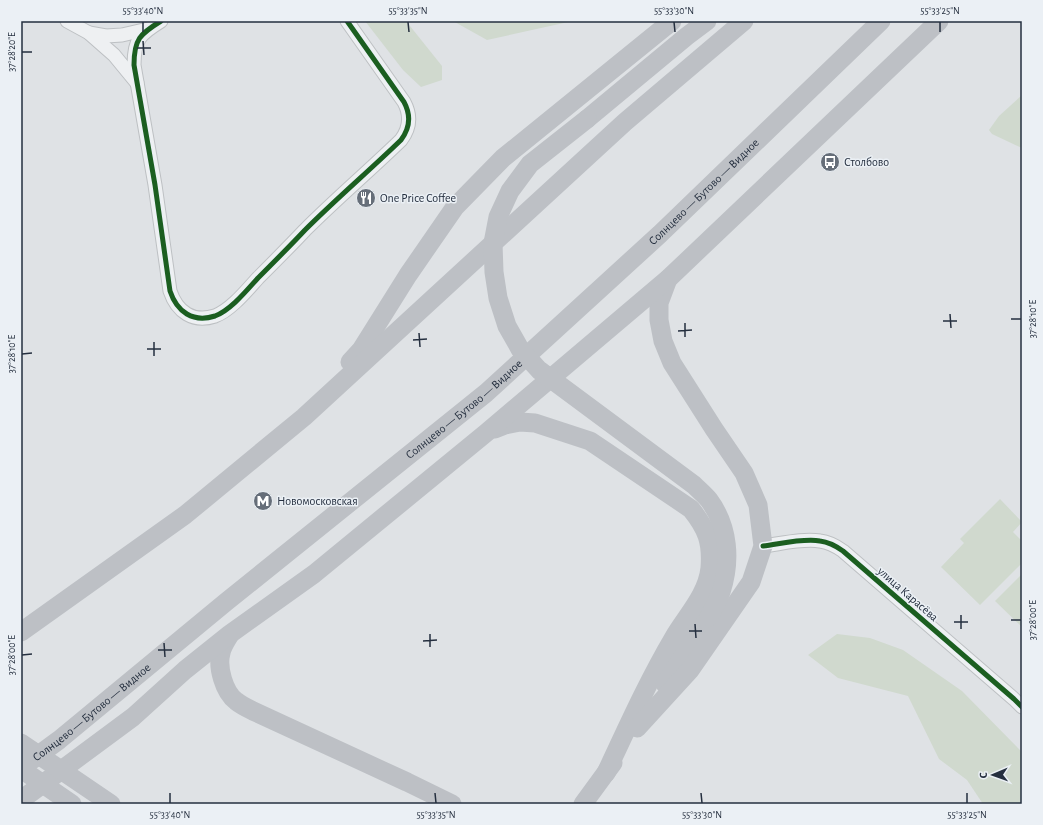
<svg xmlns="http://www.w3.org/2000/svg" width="1043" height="825" font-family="'Alegreya Sans',sans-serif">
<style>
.green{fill:#d0d9ce}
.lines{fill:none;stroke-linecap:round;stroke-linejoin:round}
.minor-casing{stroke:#bdc0c3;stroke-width:15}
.minor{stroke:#eef0f2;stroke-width:13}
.secondary{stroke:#bdc0c5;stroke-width:19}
.secondary-bridge{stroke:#bdc0c5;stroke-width:19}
.cycleway-casing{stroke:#ebf0f5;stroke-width:8}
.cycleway{stroke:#1b5e20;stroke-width:5}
.ticks{fill:none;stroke:#252f3f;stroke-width:1.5}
.labels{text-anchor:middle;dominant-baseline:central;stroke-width:3;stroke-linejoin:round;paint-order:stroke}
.poi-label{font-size:12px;fill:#252f3f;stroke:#ebf0f5;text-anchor:start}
.street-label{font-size:12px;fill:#252f3f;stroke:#ebf0f5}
.neatline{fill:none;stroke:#252f3f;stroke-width:1.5}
.ticks-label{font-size:10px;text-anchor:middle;fill:#252f3f}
</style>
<rect width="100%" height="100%" fill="#dfe2e5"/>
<!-- green -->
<g class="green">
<polygon points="365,21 406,21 442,66 442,80 421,87 403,70"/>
<polygon points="453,21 573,21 487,40"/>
<polygon points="1022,95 1022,148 992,134 989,130 999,116"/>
<polygon points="1000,499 1022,522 1013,532 1022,541 1022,563 980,605 941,567 964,543 960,539"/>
<polygon points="1022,574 1022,627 995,601"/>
<polygon points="837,634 870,638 903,650 962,691 1022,752 1022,804 983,804 967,780 939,759 908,696 838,678 808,655"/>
</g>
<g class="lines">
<!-- minor casing -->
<g class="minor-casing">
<g id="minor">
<polyline points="67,21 89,33 114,55 137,83"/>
<path d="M 161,21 C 140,34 134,39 134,65 L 155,185 L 170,291 C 177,312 193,323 215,316 C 231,310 247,290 258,278 C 274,262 290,246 305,230 C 336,199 370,170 401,140 C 410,128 411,115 404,102 L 347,21"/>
<polyline points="89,33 106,36 122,35 148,29"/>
<path d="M 763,546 C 780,544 803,538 820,541 C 829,542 836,546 843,551 L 1014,699 L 1022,707"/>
</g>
</g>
<!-- minor -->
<use href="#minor" class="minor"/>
<!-- secondary -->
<g class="secondary">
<polyline points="587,119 687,36 707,21"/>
<polyline points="350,362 361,350 408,275 455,207 503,158 672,21"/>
<path d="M 495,429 L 505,425 L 520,422 L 535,423 L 590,441 L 691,509 C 707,529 712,542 710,568 C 707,595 687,615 674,637 C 648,681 627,728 606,773"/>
<polyline points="21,632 185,515 304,417 625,122 744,21"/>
<path d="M 229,636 C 226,641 222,647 221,653 C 217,667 224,692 236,701 C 241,705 247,708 253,711 L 407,782 L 452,804"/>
<polyline points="665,684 709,617"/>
<polyline points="637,728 690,670 751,582 763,546 758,505 744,473 714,429 672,363 663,341 659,320 659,303 668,279"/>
<path id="s1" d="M 21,768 L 59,740 L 226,602 L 486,393 L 660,234 L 881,21"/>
<polyline points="21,800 133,717 185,670 230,634 314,574 486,433 669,278 939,21"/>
<polyline points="583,804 613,763"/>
</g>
<!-- secondary-bridge -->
<g class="secondary-bridge">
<path d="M 587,119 L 530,164 L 510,191 L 498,217 L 493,243 L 494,272 L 498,298 L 507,326 L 520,349 L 539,370 L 694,485 C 699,490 705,495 709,500 C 729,527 731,561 721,592 C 718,600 713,609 709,617"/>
<polyline points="21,743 111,804"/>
<polyline points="21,769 72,804"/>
</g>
<!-- cycleway casing -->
<g class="cycleway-casing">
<g id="cycleway">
<path d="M 161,21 C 140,34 134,39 134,65 L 155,185 L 170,291 C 177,312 193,323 215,316 C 231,310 247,290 258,278 C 274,262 290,246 305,230 C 336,199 370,170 401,140 C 410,128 411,115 404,102 L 347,21"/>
<path d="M 763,546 C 780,544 803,538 820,541 C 829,542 836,546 843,551 L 1014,699 L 1022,707"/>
</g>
</g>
<!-- cycleway -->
<use href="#cycleway" class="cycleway"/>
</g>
<!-- ticks -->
<path class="ticks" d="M 143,22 L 143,32M 408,22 L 409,32M 674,22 L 675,32M 940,22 L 940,32M 143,41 L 144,55M 137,48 L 151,48M 22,52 L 32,52M 950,314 L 951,328M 1011,319 L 1021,319M 943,321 L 957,321M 685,323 L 685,337M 678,331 L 692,330M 419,333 L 420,347M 413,340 L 427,339M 154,342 L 154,356M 147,349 L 161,349M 22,354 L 32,353M 961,615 L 961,629M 1011,620 L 1021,620M 954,622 L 968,622M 695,624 L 696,638M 689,631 L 702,631M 430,634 L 430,647M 423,641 L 437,640M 164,643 L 165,657M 158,650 L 172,650M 22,655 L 32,654M 170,793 L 170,803M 435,793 L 436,803M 701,793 L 702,803M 967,793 L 967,803"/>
<!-- icons -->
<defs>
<g id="bus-disc" transform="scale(1)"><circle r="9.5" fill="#666e79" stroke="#ebf0f5"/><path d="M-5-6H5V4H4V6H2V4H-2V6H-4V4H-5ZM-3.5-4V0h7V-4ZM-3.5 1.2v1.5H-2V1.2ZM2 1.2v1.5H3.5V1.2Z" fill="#fff"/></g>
<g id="restaurant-disc" transform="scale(1)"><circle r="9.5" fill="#666e79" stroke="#ebf0f5"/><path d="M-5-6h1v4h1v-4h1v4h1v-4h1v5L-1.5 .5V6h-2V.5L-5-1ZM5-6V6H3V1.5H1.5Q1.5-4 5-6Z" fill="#fff"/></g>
<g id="metro-disc" transform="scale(1)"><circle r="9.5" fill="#666e79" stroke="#ebf0f5"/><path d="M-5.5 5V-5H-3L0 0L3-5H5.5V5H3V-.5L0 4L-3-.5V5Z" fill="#fff"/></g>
</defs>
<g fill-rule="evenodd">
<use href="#bus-disc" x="830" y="162"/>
<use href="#restaurant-disc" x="366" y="198"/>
<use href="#metro-disc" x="263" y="501"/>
</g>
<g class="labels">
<!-- poi labels -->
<g class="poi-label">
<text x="844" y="162">Столбово</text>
<text x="380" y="198">One Price Coffee</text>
<text x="277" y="501">Новомосковская</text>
</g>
<!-- street labels -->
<g class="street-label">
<text stroke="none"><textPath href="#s1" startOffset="894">Солнцево — Бутово — Видное</textPath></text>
<text stroke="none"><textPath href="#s1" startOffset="570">Солнцево — Бутово — Видное</textPath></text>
<text transform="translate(908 594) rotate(41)">улица Карасёва</text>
<text stroke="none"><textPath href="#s1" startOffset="90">Солнцево — Бутово — Видное</textPath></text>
</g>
</g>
<!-- border -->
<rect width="1043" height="825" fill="none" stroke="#ebf0f5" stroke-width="44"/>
<!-- north arrow -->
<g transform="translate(993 775) rotate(268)" stroke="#ebf0f5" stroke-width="3" paint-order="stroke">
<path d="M0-3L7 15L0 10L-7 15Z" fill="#252f3f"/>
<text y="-6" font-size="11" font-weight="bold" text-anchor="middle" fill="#252f3f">С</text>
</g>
<rect x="22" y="22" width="999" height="781" class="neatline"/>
<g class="ticks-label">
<text x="143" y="14">55°33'40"N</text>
<text x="408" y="14">55°33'35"N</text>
<text x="674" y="14">55°33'30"N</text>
<text x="940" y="14">55°33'25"N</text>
<text transform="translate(11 52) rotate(-90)" y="4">37°28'20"E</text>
<text transform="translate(1032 319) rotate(-90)" y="4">37°28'10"E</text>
<text transform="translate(11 354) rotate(-90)" y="4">37°28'10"E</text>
<text transform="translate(1032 620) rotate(-90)" y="4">37°28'00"E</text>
<text transform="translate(11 655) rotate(-90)" y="4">37°28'00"E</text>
<text x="170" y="818">55°33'40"N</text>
<text x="436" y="818">55°33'35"N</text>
<text x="702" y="818">55°33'30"N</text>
<text x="967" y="818">55°33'25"N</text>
</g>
</svg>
